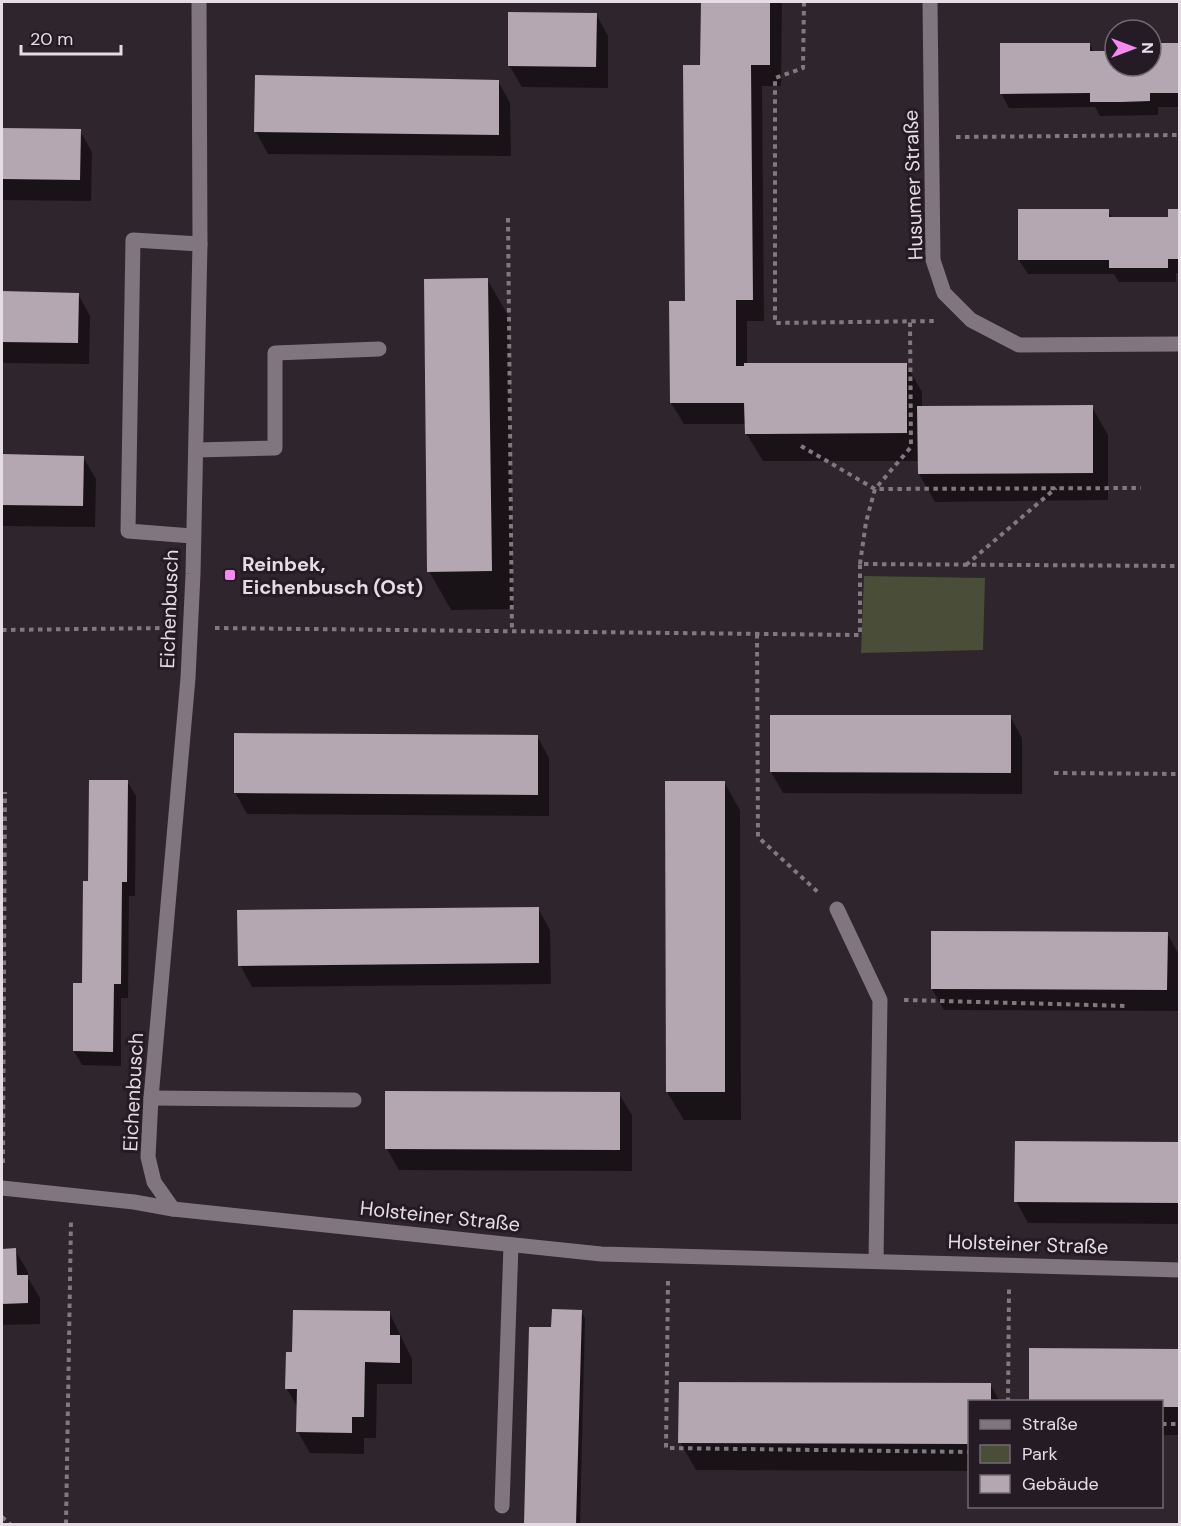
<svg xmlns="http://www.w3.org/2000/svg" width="1181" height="1526" font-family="'DM Sans',sans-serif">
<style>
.green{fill:#4a4d38}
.shadow{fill:#0007}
.building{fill:#b4a7b2}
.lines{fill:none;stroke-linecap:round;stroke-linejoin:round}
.path{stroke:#817880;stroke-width:4;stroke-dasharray:4.5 4.5;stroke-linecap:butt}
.lane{stroke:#81757f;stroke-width:15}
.street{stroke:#81757f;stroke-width:15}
.poi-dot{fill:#f589ef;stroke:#251b24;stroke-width:2}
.labels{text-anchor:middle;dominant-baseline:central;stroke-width:6;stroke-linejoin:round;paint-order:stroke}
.street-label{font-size:20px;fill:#e4dee4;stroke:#251b24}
.poi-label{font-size:20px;font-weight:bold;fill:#e4dee4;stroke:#251b24;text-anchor:start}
</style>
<rect width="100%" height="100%" fill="#2f252d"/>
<!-- green -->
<polygon class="green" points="864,576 985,578 983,650 861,653"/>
<!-- shadow -->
<g class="shadow">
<polygon points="702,2 782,2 781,86 762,86 764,321 747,321 747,364 906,364 922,392 922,408 1092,407 1108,435 1108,500 935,502 919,474 919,461 763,461 746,433 746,424 684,424 671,403 686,302 702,66"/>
<polygon points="596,14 608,36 608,88 522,87 509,65"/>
<polygon points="1152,44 1180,44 1180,107 1158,107 1158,115 1100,116 1095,107 1009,108 1001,93 1090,45 1094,53 1115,53 1115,66 1151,66"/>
<polygon points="257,77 498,81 510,103 511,156 268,154 256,132"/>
<polygon points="2,130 80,131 92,152 91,201 2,200"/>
<polygon points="1170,210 1180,210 1180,273 1176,273 1176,282 1119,282 1114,274 1028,274 1019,260 1108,211 1113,219 1170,219"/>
<polygon points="487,279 509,317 513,609 451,610 429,571"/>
<polygon points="2,293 78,294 90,316 89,364 2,363"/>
<polygon points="2,456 83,457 96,479 95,527 2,526"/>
<polygon points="1010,716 1022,738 1022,794 783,793 771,772"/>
<polygon points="537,736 549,758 549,816 247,814 235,792"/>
<polygon points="127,781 136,796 135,896 129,896 128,998 121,998 121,1066 82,1065 74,1051 83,985 90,883"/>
<polygon points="667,782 724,782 740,810 741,1120 684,1120 667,1092"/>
<polygon points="538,908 550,930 551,984 252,987 240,965"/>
<polygon points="1167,933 1179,955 1179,1011 944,1010 932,989"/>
<polygon points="619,1094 632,1115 632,1171 399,1170 387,1149"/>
<polygon points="1016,1142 1180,1144 1180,1224 1028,1223 1016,1201"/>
<polygon points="2,1250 15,1250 28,1272 28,1278 40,1298 40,1324 2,1325"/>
<polygon points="581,1311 585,1318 580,1524 525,1524 531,1328 553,1329"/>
<polygon points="389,1312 412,1359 412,1384 377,1384 376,1438 364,1438 364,1454 310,1453 298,1432 298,1408 287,1389"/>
<polygon points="1031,1350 1180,1350 1180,1435 1162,1435 1162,1402 1031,1402"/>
<polygon points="990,1384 1000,1402 970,1402 970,1471 696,1470 680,1442"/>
</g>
<!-- building -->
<g class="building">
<polygon points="701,2 770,2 770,65 751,65 753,300 736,300 736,366 744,366 744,363 907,363 907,433 745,434 744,403 670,403 669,301 685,301 683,65 700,65"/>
<polygon points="508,12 597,13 596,67 508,66"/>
<polygon points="1000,43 1090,43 1090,51 1115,51 1115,66 1151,66 1151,43 1179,43 1179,93 1150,93 1150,101 1121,102 1090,102 1090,93 1000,94"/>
<polygon points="255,75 499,80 499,135 254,132"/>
<polygon points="2,128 81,129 80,180 2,179"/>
<polygon points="1018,209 1109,209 1109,217 1168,217 1168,209 1179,209 1179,259 1168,259 1168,268 1109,268 1109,260 1018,260"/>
<polygon points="488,278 492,571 427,572 424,279"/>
<polygon points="2,291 79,293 78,343 2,342"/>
<polygon points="1093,405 1093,473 918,474 917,406"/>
<polygon points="2,454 84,456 83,506 2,505"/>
<polygon points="770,715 1011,715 1011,773 770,772"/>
<polygon points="234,733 538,735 538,795 234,793"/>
<polygon points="89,780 128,780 127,882 122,882 121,984 114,984 113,1052 73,1051 73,983 82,983 83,881 88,881"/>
<polygon points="665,781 725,781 725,1092 666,1092"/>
<polygon points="539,907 539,963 238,966 237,910"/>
<polygon points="931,931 1168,932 1167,990 931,989"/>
<polygon points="385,1091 620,1092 620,1150 385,1149"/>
<polygon points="1015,1141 1179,1142 1179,1203 1014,1202"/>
<polygon points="16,1248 17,1275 28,1275 28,1303 2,1304 2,1249"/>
<polygon points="552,1309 582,1310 576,1524 524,1524 529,1327 551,1327"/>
<polygon points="293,1310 390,1311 390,1335 400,1335 400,1363 365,1362 364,1417 352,1417 352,1433 296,1432 297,1389 285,1389 286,1352 292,1352"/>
<polygon points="1029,1348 1179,1349 1179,1407 1162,1407 1161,1401 1029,1401"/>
<polygon points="679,1382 991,1383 991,1401 969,1401 969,1444 678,1443"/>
</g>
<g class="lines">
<!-- path -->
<g class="path">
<polyline points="804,2 803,68 775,78 775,323 936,321"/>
<polyline points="956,137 1180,135"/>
<polyline points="508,218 512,632"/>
<polyline points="801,446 875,489 1141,488"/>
<polyline points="860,564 866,522 875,489 911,447 910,322"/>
<polyline points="966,565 1056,488"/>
<polyline points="215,628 860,635 860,564 1180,566"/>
<polyline points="2,630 166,628"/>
<polyline points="757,634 758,837 820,894"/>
<polyline points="1054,773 1180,774"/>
<polyline points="904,1000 1128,1006"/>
<polyline points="3,1163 5,792"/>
<polyline points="668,1281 666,1448 970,1452"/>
<polyline points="1008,1402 1009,1288"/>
<polyline points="1162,1424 1180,1424"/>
<polyline points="2,1517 10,1524"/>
<polyline points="66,1524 71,1220"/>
</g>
<!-- lane -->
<g class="lane">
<polyline points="196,450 275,448 275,353 379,349"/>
<polyline points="192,536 128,531 133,240 200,244"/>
<polyline points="151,1098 354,1100"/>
<polyline points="502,1506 511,1245"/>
</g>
<!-- street -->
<g class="street">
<polyline points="930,2 933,260 944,293 971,320 1019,345 1180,344"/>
<polyline points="837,909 880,1000 876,1261"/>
<polyline points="2,1188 134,1202 173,1209 601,1254 1180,1270"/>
<polyline points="173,1209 154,1182 148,1157 151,1098 188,678 193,574 200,244 199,2"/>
</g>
</g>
<!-- markers -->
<rect class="poi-dot" x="224" y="569" width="12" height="12" rx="3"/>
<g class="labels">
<!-- street labels -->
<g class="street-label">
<text transform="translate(913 185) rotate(-92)">Husumer Straße</text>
<text transform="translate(169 609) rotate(-88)">Eichenbusch</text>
<text transform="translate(133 1092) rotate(-87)">Eichenbusch</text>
<text transform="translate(440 1216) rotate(6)">Holsteiner Straße</text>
<text transform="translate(1028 1244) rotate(2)">Holsteiner Straße</text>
</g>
<!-- poi labels -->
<g class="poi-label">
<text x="242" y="564">Reinbek,<tspan x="242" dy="23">Eichenbusch (Ost)</tspan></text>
</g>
</g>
<!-- border -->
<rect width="1181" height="1526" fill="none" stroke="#e4dee4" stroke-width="6"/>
<!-- legend -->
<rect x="968" y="1400" width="195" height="108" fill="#251b24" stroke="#716971" stroke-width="1.5"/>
<rect x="980" y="1420" width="30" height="9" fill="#81757f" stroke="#716971" stroke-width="1.5"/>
<text x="1022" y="1430" font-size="18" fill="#e4dee4">Straße</text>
<rect x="980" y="1445" width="30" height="18" fill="#4a4d38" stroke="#716971" stroke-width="1.5"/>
<text x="1022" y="1460" font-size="18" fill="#e4dee4">Park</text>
<rect x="980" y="1475" width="30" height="18" fill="#b4a7b2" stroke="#716971" stroke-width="1.5"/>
<text x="1022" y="1490" font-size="18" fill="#e4dee4">Gebäude</text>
<!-- north arrow -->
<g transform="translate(1133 48) rotate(90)"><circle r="28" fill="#251b24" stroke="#716971" stroke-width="1.5"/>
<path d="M0-4.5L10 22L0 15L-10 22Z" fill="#f589ef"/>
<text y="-9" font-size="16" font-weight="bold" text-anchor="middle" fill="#e4dee4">N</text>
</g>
<!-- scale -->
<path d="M21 45v9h100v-9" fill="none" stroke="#e4dee4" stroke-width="3"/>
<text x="30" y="45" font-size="18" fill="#e4dee4" stroke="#251b24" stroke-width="4.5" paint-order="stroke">20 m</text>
</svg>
